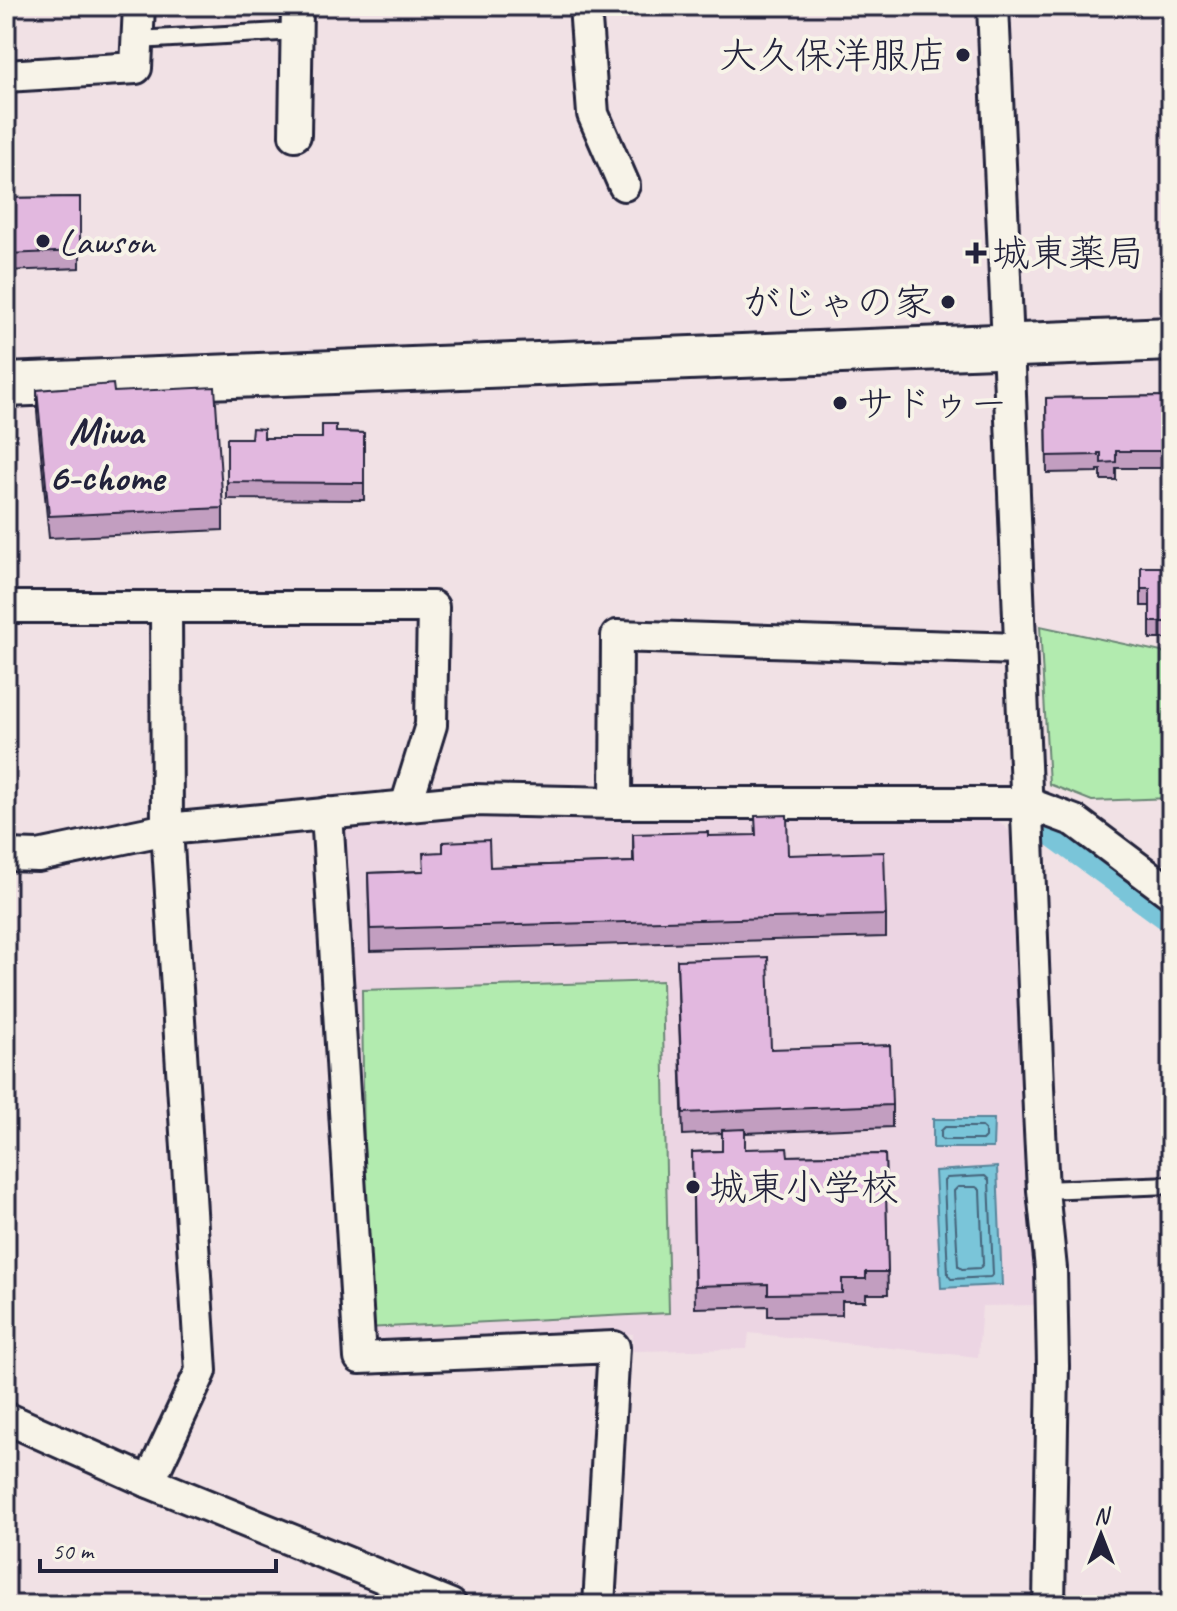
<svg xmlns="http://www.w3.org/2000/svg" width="1177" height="1611" font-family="Caveat,'Klee One',sans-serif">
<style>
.built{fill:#ecd5e3}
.green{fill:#b2ebaf;stroke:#6a8675;stroke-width:2}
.water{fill:#7ac5d9;stroke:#57849a;stroke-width:2}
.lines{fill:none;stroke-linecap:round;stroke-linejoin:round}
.shore{stroke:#45637a;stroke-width:2}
.canal{stroke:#7ac5d9;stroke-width:34}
.lane-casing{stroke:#22223b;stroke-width:22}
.street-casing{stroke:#22223b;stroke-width:36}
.secondary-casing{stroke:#22223b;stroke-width:48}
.lane{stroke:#f7f3e8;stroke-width:16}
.street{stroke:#f7f3e8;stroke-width:30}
.secondary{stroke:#f7f3e8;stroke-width:42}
.wall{fill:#c29ec0;stroke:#22223b;stroke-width:2}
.building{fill:#e2b8df;stroke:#22223b;stroke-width:2}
.poi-dot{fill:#22223b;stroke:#f7f3e8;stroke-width:3}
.labels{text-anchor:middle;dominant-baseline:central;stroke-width:8;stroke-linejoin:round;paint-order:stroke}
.poi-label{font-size:38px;fill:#22223b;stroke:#f7f3e8;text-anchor:start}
.neighbourhood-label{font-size:40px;font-weight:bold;fill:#22223b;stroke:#f7f3e8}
</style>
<rect width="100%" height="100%" fill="#f1e1e5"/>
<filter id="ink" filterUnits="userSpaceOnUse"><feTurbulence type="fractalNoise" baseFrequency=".0125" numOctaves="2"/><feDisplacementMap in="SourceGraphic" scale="16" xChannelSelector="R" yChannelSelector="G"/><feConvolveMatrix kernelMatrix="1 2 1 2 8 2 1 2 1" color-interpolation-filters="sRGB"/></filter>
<g filter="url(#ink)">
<!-- built -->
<polygon class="built" points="485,812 995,817 1010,832 1036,1305 982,1306 978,1357 749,1333 747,1349 632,1351 633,1334 375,1343 365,1337 341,827 379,826"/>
<!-- green -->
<g class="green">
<polygon points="1040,626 1171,654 1171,798 1092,801 1049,784"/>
<polygon points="662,981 669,1313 366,1328 362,990"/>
</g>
<!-- water -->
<g class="water">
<polygon points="933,1119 994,1119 993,1148 933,1148"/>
<polygon points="997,1167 1002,1285 941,1288 935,1171"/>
</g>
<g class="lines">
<!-- shore -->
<g class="shore">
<polygon points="945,1127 982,1127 985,1130 985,1137 982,1140 944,1140 941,1138 941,1131"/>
<polygon points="985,1176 989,1180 993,1275 990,1277 951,1279 948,1275 944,1181 947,1178"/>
<polygon points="958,1187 976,1187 980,1190 983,1264 980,1268 962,1269 958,1266 954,1191"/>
</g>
<!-- canal -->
<polyline class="canal" points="1050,827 1171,915"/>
<!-- lane casing -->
<g class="lane-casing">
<g id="lane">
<polyline points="137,40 297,31"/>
<polyline points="1043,1190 1171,1185"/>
</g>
</g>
<!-- street casing -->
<g class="street-casing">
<g id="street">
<polyline points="585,6 593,114 624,185"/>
<polyline points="993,6 1008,345 1039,1111 1043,1190 1051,1269 1053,1366 1049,1605"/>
<polyline points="6,76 136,68 139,6"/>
<polyline points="295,135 297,6"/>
<polyline points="6,607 433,607 431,725 406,806"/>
<polyline points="616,803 617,636 1019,649"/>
<polyline points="327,813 360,1358 614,1347 599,1605"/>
<polyline points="6,855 38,856 167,829 472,800 616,803 1027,803 1075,821 1171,893"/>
<polyline points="6,1418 149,1482 451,1605"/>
<polyline points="149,1482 201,1371 167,829 166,607"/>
</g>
</g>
<!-- secondary casing -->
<g class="secondary-casing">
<polyline id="secondary" points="6,385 1171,339"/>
</g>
<!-- lane -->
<use href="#lane" class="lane"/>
<!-- street -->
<use href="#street" class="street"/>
<!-- secondary -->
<use href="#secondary" class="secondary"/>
</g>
<!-- wall -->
<g class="wall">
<polygon points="80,197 80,268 6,271 6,198"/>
<polygon points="1171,386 1171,468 1116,468 1116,480 1101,480 1101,470 1098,470 1098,472 1047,473 1046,398 1170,396"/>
<polygon points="37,390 114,392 223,508 223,530 49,538 37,412"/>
<polygon points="336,432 364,433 364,500 227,499 227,438 322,438"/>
<polygon points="1141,567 1171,567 1171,639 1150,639 1150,606 1141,606"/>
<polygon points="633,834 708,836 788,855 886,915 886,937 370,951 368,873 423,871 490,867 633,862"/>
<polygon points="677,960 771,1049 892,1105 892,1127 745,1133 745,1149 788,1156 885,1154 888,1294 866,1294 866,1301 842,1301 842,1315 768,1316 768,1306 695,1308 692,1152 722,1151 722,1133 683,1135"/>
</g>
<!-- building -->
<g class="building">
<polygon points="80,197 80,251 6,254 6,198"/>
<polygon points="113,384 114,392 215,387 223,508 49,516 37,390"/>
<polygon points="1170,386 1171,386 1171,451 1116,451 1116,462 1101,463 1101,453 1098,453 1098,455 1047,456 1046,398 1171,396"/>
<polygon points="322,425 336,425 336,432 364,433 364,483 227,482 227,438 251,438 252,428 264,429 264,438 322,438"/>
<polygon points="1141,567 1171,567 1171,622 1150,622 1150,589 1141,589"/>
<polygon points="787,815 788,855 884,852 886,915 370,929 368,873 424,871 423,853 443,852 443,842 489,840 490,867 634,862 633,834 708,832 708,836 756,835 755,816"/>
<polygon points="768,957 771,1049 890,1045 892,1105 683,1113 677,960"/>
<polygon points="745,1129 745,1149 787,1148 788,1156 885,1154 888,1272 866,1272 866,1279 842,1279 842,1293 768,1294 768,1284 695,1286 692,1152 722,1151 722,1130"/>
</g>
</g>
<!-- markers -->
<g class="poi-dot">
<circle cx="963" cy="55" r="8"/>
<circle cx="43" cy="241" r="8"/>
<path d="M972 241h8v8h8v8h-8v8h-8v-8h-8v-8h8z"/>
<circle cx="948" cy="302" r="8"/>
<circle cx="840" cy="403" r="8"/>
<circle cx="693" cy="1187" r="8"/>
</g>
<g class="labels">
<!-- poi labels -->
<g class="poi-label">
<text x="947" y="55" text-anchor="end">大久保洋服店</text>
<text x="59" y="241">Lawson</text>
<text x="992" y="253">城東薬局</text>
<text x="932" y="302" text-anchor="end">がじゃの家</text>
<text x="856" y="403">サドゥー</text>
<text x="709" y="1187">城東小学校</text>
</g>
<!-- neighbourhood labels -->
<g class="neighbourhood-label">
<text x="106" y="431">Miwa<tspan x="106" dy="46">6-chome</tspan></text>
</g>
</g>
<!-- margin -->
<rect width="1177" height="1611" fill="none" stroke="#f7f3e8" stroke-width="32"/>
<rect x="16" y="16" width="1145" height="1579" fill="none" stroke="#22223b" stroke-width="3" filter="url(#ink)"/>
<!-- north arrow -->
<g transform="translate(1101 1535)" stroke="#f7f3e8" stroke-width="6" paint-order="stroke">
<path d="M0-6L14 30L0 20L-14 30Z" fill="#22223b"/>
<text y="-12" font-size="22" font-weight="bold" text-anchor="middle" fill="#22223b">N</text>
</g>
<!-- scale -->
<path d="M40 1559v12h236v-12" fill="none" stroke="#22223b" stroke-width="4"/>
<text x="52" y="1559" font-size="24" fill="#22223b" stroke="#f7f3e8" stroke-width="6" paint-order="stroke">50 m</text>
</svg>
